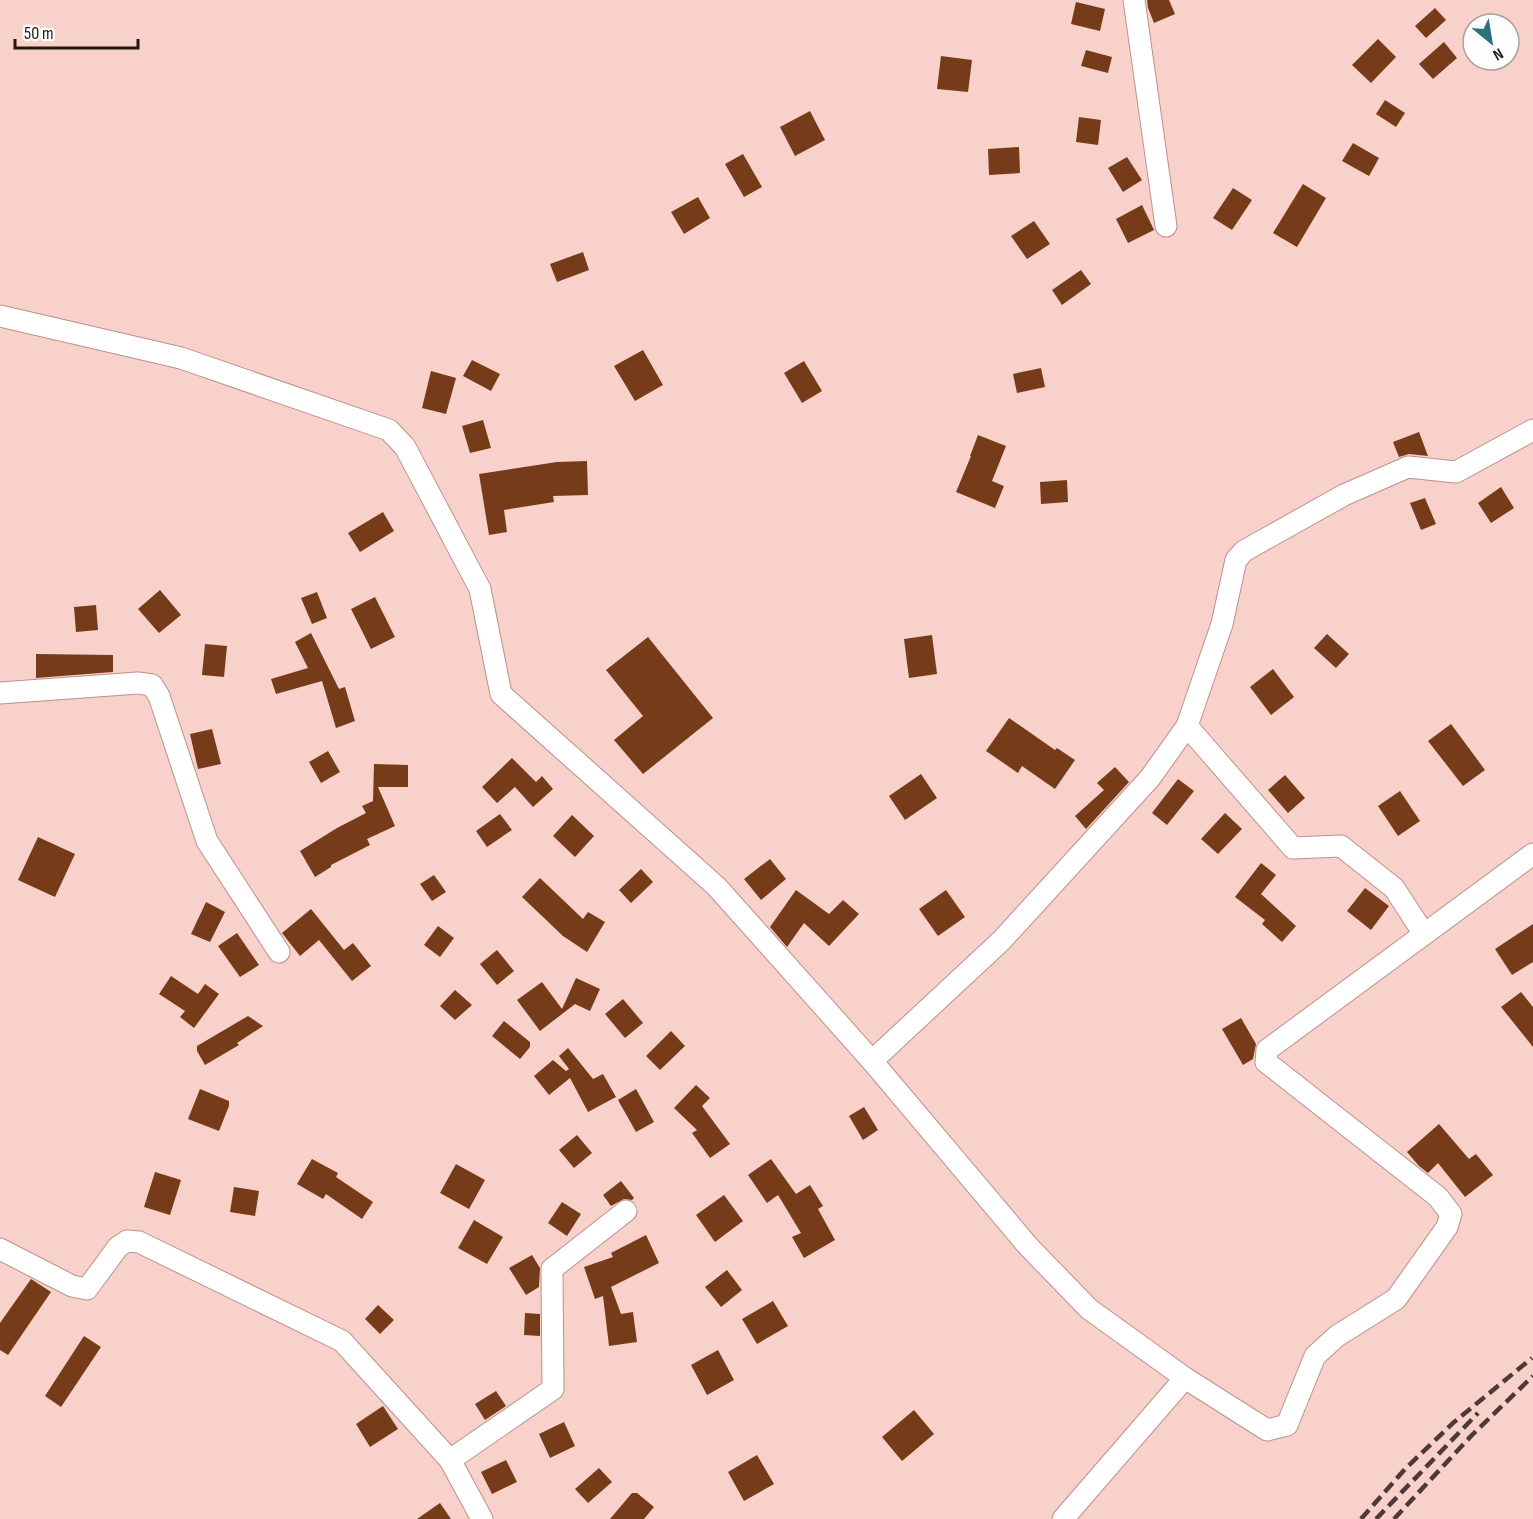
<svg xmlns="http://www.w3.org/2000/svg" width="1533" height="1519" font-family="'Sofia Sans Condensed',sans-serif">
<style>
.building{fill:#763b18}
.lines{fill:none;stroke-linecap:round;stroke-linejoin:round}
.minor-casing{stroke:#be908a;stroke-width:23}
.minor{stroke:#fff;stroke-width:21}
.rail{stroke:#4e3936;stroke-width:4.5;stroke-dasharray:12 6;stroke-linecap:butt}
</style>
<rect width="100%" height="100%" fill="#f8d1cb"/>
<!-- building -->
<g class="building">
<polygon points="1147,0 1169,0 1175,14 1154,23 1148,8"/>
<polygon points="1076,2 1105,9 1100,31 1071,24"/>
<polygon points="1435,8 1446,20 1426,38 1415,26"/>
<polygon points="1378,39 1396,57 1371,83 1352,65"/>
<polygon points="1444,42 1457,58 1433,79 1419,64"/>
<polygon points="1086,50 1112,57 1108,73 1081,66"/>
<polygon points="941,56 972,60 968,92 937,89"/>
<polygon points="1385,100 1405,113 1396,127 1376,114"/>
<polygon points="810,111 825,140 795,156 780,127"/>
<polygon points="1079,117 1101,120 1098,145 1076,142"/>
<polygon points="1353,143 1379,158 1369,176 1342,161"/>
<polygon points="1019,147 1020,173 989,175 988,149"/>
<polygon points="743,154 762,187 744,197 725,164"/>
<polygon points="1127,157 1142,180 1123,192 1108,168"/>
<polygon points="1303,184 1326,198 1297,247 1273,233"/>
<polygon points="1233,188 1252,200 1232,230 1213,218"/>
<polygon points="698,197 710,218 684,234 671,212"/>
<polygon points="1142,205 1154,230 1128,243 1116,219"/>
<polygon points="1034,221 1050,244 1027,259 1011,236"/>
<polygon points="583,252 589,270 557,282 550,264"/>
<polygon points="1081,270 1091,284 1062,305 1052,290"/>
<polygon points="643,350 663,385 635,401 614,366"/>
<polygon points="472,360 500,374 491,391 463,376"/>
<polygon points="804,361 822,391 802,403 784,373"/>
<polygon points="1041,368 1045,387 1017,393 1013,374"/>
<polygon points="431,371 456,378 446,414 422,408"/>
<polygon points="483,420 491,448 470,453 462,426"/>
<polygon points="1419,432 1428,456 1409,454 1399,457 1393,442"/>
<polygon points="978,435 1006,446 992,481 1004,486 995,508 956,492 971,456 970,456"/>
<polygon points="587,461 588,495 553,496 554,502 504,510 507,532 489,535 479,474 557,462"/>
<polygon points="1067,480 1068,502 1041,504 1040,482"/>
<polygon points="1501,487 1514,508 1491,523 1478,503"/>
<polygon points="1425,498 1436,524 1421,530 1410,503"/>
<polygon points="383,512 394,531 360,552 348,533"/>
<polygon points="160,590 181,615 159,633 138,609"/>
<polygon points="317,592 327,618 312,624 301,598"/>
<polygon points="375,597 395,637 371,649 351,609"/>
<polygon points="96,605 98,630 76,632 74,607"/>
<polygon points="311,633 339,689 345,687 355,721 336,728 322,681 276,694 271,679 308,668 295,642"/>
<polygon points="1327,634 1349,654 1336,668 1314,648"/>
<polygon points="932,635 937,674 909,678 904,639"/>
<polygon points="648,637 713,718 643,774 614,740 643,716 606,670"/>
<polygon points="205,644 227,646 224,677 202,675"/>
<polygon points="36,654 113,655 113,672 36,678"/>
<polygon points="1273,669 1294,697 1271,715 1250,687"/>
<polygon points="1009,718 1055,750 1057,748 1075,760 1055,789 1022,766 1018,773 986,751"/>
<polygon points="1451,724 1485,770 1463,786 1428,741"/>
<polygon points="212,729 221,764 198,769 190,734"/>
<polygon points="328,751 340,772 321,783 309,762"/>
<polygon points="512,758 536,782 542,776 553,789 533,807 515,787 497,803 482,787"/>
<polygon points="374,764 408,765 408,787 378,787 395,826 367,839 370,845 331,865 331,867 315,877 300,851 337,828 366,813 362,806 373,801"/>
<polygon points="1115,767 1129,782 1086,829 1075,816 1104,790 1097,783"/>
<polygon points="921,774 937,798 905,820 889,796"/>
<polygon points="1285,775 1305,798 1288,813 1268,790"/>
<polygon points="1178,779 1194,791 1167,825 1152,813"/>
<polygon points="1400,791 1420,821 1398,836 1378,806"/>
<polygon points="1225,813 1242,829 1218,854 1201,839"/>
<polygon points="500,814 512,830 487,847 476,831"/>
<polygon points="572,815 594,836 575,857 553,836"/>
<polygon points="38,837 75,854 55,897 18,880"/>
<polygon points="770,859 786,879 761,900 744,879"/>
<polygon points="1261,863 1276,875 1261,894 1296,926 1282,942 1262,924 1265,920 1235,897"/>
<polygon points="641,869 653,882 631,903 619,890"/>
<polygon points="434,875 446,892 432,901 420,884"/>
<polygon points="540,878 583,919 588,912 605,922 587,952 563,936 522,897"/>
<polygon points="1365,888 1389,906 1371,930 1347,911"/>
<polygon points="796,890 829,914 843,900 859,914 829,946 804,923 787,947 770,927"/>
<polygon points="946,890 965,917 938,936 919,909"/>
<polygon points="206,902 225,912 210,942 191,934"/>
<polygon points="311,909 344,950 353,943 371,966 352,981 319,940 300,956 282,933"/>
<polygon points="1533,924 1533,962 1512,975 1495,949"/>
<polygon points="438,926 454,938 440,957 424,945"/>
<polygon points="237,933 259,965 240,977 218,946"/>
<polygon points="497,950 514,971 497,985 480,964"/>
<polygon points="171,976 198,994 205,984 219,994 194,1028 180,1017 185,1011 159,994"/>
<polygon points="576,978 600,989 590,1011 575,1004 540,1031 517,1000 542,982 562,1009"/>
<polygon points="455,990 472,1005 455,1020 440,1006"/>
<polygon points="1521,992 1533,1007 1533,1047 1501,1007"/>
<polygon points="623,999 643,1023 625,1038 605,1014"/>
<polygon points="248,1016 263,1026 237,1043 239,1045 205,1065 197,1051 197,1046"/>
<polygon points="1241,1018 1256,1044 1253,1059 1243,1065 1222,1029"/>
<polygon points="504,1021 530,1042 530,1047 520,1059 492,1036"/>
<polygon points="671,1031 685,1046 660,1070 646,1056"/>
<polygon points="568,1048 593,1079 603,1074 616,1097 588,1112 570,1078 549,1095 534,1076 553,1060 566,1071 569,1069 559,1056"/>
<polygon points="696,1085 710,1098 702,1106 730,1144 710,1158 692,1133 697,1130 674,1108"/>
<polygon points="200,1089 229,1101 229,1106 219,1131 188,1119"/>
<polygon points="636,1089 654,1122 636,1132 618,1100"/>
<polygon points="864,1107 878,1130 863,1140 849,1116"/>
<polygon points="1439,1124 1469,1159 1476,1154 1493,1175 1465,1197 1438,1163 1428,1173 1419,1166 1407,1152"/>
<polygon points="577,1135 592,1153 574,1168 559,1150"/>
<polygon points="312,1159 338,1173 336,1177 373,1202 362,1219 326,1194 323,1199 297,1184"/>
<polygon points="771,1159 796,1194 810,1185 823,1206 818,1209 835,1240 804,1258 792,1237 801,1233 778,1195 767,1203 748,1175"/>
<polygon points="456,1164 485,1180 469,1209 440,1193"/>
<polygon points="155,1172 181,1180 170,1215 144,1207"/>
<polygon points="621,1181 634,1198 632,1200 624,1199 611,1206 603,1195"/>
<polygon points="234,1187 259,1191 255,1216 230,1212"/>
<polygon points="724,1195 743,1221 715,1242 696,1215"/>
<polygon points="562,1202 581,1214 567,1236 548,1223"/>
<polygon points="474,1220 503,1237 487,1264 458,1248"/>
<polygon points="646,1235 659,1263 611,1287 621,1314 633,1312 637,1342 609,1346 603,1296 595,1299 584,1267 613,1257 611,1253"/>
<polygon points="532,1255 540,1268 539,1287 526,1295 509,1268"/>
<polygon points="727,1270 742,1290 721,1307 705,1287"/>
<polygon points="31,1279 51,1292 8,1355 0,1350 0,1323"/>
<polygon points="773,1301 788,1326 757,1344 742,1319"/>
<polygon points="378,1305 394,1320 380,1334 365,1319"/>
<polygon points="525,1313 540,1314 540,1336 524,1335"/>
<polygon points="84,1336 101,1347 61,1407 45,1396"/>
<polygon points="718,1350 734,1380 707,1395 691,1365"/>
<polygon points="496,1391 506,1406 485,1420 475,1404"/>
<polygon points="383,1406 398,1429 370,1447 356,1424"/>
<polygon points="914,1410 934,1434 902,1461 882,1437"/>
<polygon points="564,1422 575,1446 550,1458 539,1434"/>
<polygon points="757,1455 774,1484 744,1501 728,1472"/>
<polygon points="506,1460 517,1482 492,1494 481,1472"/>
<polygon points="599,1468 612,1482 588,1503 575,1489"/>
<polygon points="632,1493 637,1493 654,1507 644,1519 610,1519"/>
<polygon points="440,1503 451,1519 417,1519"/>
</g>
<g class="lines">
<!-- minor casing -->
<g class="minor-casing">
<g id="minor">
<polyline points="1134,0 1166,226"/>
<polyline points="0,316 181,358 389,430 405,447 480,589 501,694 717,887 872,1061 1028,1246 1089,1309 1185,1378 1063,1519"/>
<polyline points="0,693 138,683 152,685 159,696 207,841 279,952"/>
<polyline points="1187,726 1293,848 1341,846 1394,888 1424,934"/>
<polyline points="872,1061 1001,941 1150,778 1187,726 1222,624 1236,560 1244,551 1344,495 1408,467 1456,472 1533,430"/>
<polyline points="0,1249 72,1286 87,1289 118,1247 127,1241 139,1242 342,1341 450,1460 482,1519"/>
<polyline points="1185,1378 1267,1430 1287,1425 1315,1356 1337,1336 1396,1299 1447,1227 1451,1214 1438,1197 1266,1062 1267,1050 1533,854"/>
<polyline points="450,1460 553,1389 552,1269 626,1211"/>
</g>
</g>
<!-- minor -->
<use href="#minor" class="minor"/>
<!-- rail -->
<g class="rail">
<polyline points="1361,1519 1405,1469 1453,1423 1532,1358"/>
<polyline points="1376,1519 1478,1413"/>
<polyline points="1394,1519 1472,1435 1533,1376"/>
</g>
</g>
<!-- north arrow -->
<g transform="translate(1491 42) rotate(150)"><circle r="28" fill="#fdfdfd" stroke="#a7a09f" stroke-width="1.5"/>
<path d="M0-4.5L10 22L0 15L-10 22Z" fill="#29717c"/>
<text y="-9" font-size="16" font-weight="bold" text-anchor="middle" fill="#261513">N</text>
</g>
<!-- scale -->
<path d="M15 39v9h123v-9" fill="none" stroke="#261513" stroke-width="3"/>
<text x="24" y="39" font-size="18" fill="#261513" stroke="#fdfdfd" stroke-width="4.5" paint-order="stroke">50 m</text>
</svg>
